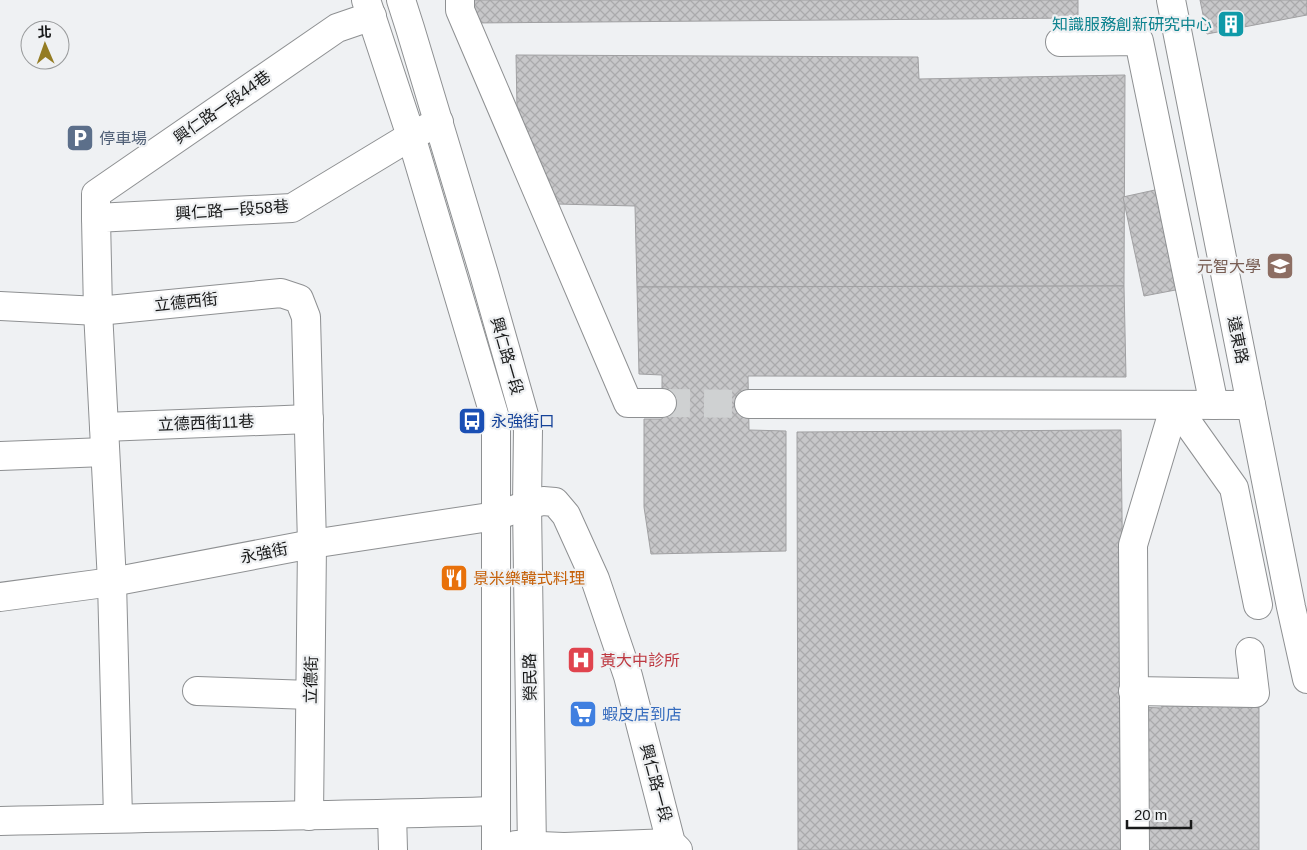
<svg xmlns="http://www.w3.org/2000/svg" width="1307" height="850" font-family="Helvetica,'Noto Sans TC',sans-serif">
<style>
.building{fill:url(#building-cross-hatch);stroke:#a0a0a2}
.lines{fill:none;stroke-linecap:round;stroke-linejoin:round}
.minor-tunnel{stroke:#cfd1d2;stroke-width:28;stroke-dasharray:28 14;stroke-linecap:butt}
.minor-casing{stroke:#8e9092;stroke-width:30}
.minor{stroke:#fff;stroke-width:28}
.labels{text-anchor:middle;dominant-baseline:central;stroke-width:4.5;stroke-linejoin:round;paint-order:stroke}
.culture-label{font-size:16px;fill:#0d838f;stroke:#eff1f3;text-anchor:end}
.street-label{font-size:16px;fill:#181919;stroke:#eff1f3}
.service-label{font-size:16px;fill:#4e5e75;stroke:#eff1f3;text-anchor:start}
.education-label{font-size:16px;fill:#785e54;stroke:#eff1f3;text-anchor:end}
.transit-label{font-size:16px;fill:#164399;stroke:#eff1f3;text-anchor:start}
.food-label{font-size:16px;fill:#c56008;stroke:#eff1f3;text-anchor:start}
.health-label{font-size:16px;fill:#be3a42;stroke:#eff1f3;text-anchor:start}
.shop-label{font-size:16px;fill:#366cbe;stroke:#eff1f3;text-anchor:start}
</style>
<defs>
<pattern id="building-cross-hatch" width="8" height="8" patternUnits="userSpaceOnUse" patternTransform="scale(1.25)"><rect width="8" height="8" fill="#c7c7c9"/><path d="M0 0l8 8M0 8l8-8" fill="none" stroke="#aaaaac"/></pattern>
</defs>
<rect width="100%" height="100%" fill="#eff1f3"/>
<!-- building -->
<g class="building">
<polygon points="471,0 1078,0 1078,18 472,23"/>
<polygon points="1200,0 1307,0 1307,15 1207,34"/>
<polygon points="516,55 918,57 919,79 1125,75 1124,286 637,287 635,206 557,204 517,108"/>
<polygon points="1164,188 1186,288 1144,296 1123,197"/>
<polygon points="1124,286 1126,377 748,376 749,430 786,431 786,551 651,554 644,507 644,419 662,419 662,375 639,374 637,287"/>
<polygon points="1121,430 1126,850 798,850 797,432"/>
<polygon points="1161,697 1234,697 1235,708 1259,707 1259,850 1140,850 1138,707 1162,708"/>
</g>
<g class="lines">
<!-- minor-tunnel -->
<polyline class="minor-tunnel" points="662,403 749,404"/>
<!-- minor casing -->
<g class="minor-casing">
<g id="minor">
<polyline points="366,0 411,136 496,421 496,850"/>
<polyline points="401,0 410,28 484,274 528,429 527,505 532,850"/>
<polyline points="460,0 460,10 628,403 662,403"/>
<polyline points="1171,0 1291,607 1307,679"/>
<polyline points="1060,42 1139,41 1214,405"/>
<polyline points="96,218 96,194 337,28 372,16"/>
<polyline points="0,306 98,311 281,293 299,299 306,317 312,544 309,816"/>
<polyline points="749,404 1251,405"/>
<polyline points="1175,405 1234,488 1258,605"/>
<polyline points="104,427 309,419"/>
<polyline points="0,456 105,452"/>
<polyline points="0,597 112,582 312,544 496,516 527,505 543,501 555,502 566,515 595,579 628,676 671,843 678,850"/>
<polyline points="197,691 310,695"/>
<polyline points="1133,691 1255,693 1250,652"/>
<polyline points="392,814 393,850"/>
<polyline points="118,818 112,582 98,311 96,218 292,208 411,136 439,122"/>
<path d="M 0,821 C 165,817 330,816 495,811"/>
<polyline points="516,845 564,847 671,843"/>
<polyline points="1135,850 1133,545 1175,405"/>
</g>
</g>
<!-- minor -->
<use href="#minor" class="minor"/>
</g>
<!-- icons -->
<defs>
<g id="building-square" transform="scale(1.4375)"><rect x="-9" y="-9" width="18" height="18" rx="4" fill="#0f9aa8" stroke="#eff1f3"/><path d="M-4-6H4V6H1V3H-1V6H-4ZM-2.5-4.3h1.7v1.8h-1.7ZM.8-4.3h1.7v1.8H.8ZM-2.5-1h1.7V.8h-1.7ZM.8-1h1.7V.8H.8Z" fill="#fff"/></g>
<g id="parking-square" transform="scale(1.4375)"><rect x="-9" y="-9" width="18" height="18" rx="4" fill="#5c6f8a" stroke="#eff1f3"/><path d="M-3.5-5.5H1a3.5 3.5 0 0 1 0 7H-1V5.5H-3.5ZM-1-3.4V-.6H.8a1.4 1.4 0 0 0 0-2.8Z" fill="#fff"/></g>
<g id="university-square" transform="scale(1.4375)"><rect x="-9" y="-9" width="18" height="18" rx="4" fill="#8d6e63" stroke="#eff1f3"/><path d="M0-5L7-2L0 1L-7-2ZM-4 1L0 2.5L4 1V4Q0 6-4 4Z" fill="#fff"/></g>
<g id="bus-square" transform="scale(1.4375)"><rect x="-9" y="-9" width="18" height="18" rx="4" fill="#1a4fb4" stroke="#eff1f3"/><path d="M-5-6H5V4H4V6H2V4H-2V6H-4V4H-5ZM-3.5-4V0h7V-4ZM-3.5 1.2v1.5H-2V1.2ZM2 1.2v1.5H3.5V1.2Z" fill="#fff"/></g>
<g id="restaurant-square" transform="scale(1.4375)"><rect x="-9" y="-9" width="18" height="18" rx="4" fill="#e8710a" stroke="#eff1f3"/><path d="M-5-6h1v4h1v-4h1v4h1v-4h1v5L-1.5 .5V6h-2V.5L-5-1ZM5-6V6H3V1.5H1.5Q1.5-4 5-6Z" fill="#fff"/></g>
<g id="hospital-square" transform="scale(1.4375)"><rect x="-9" y="-9" width="18" height="18" rx="4" fill="#e0444e" stroke="#eff1f3"/><path d="M-5-5h3v3.5h4V-5h3V5h-3V1.5h-4V5h-3Z" fill="#fff"/></g>
<g id="supermarket-square" transform="scale(1.4375)"><rect x="-9" y="-9" width="18" height="18" rx="4" fill="#3f7fe0" stroke="#eff1f3"/><path d="M-6-5.5h2.5l.6 2H6L4.5 2H-2.5L-4.4-4H-6ZM-1.5 3.2a1.3 1.3 0 1 0 .1 0ZM3 3.2a1.3 1.3 0 1 0 .1 0Z" fill="#fff"/></g>
</defs>
<g fill-rule="evenodd">
<use href="#building-square" x="1231" y="24"/>
<use href="#parking-square" x="80" y="138"/>
<use href="#university-square" x="1280" y="266"/>
<use href="#bus-square" x="472" y="421"/>
<use href="#restaurant-square" x="454" y="578"/>
<use href="#hospital-square" x="581" y="660"/>
<use href="#supermarket-square" x="583" y="714"/>
</g>
<g class="labels">
<!-- culture labels -->
<g class="culture-label">
<text x="1212" y="24">知識服務創新研究中心</text>
</g>
<!-- street labels -->
<g class="street-label">
<text transform="translate(222 107) rotate(-35)">興仁路一段44巷</text>
<text transform="translate(232 210) rotate(-4)">興仁路一段58巷</text>
<text transform="translate(186 302) rotate(-6)">立德西街</text>
<text transform="translate(1238 340) rotate(79)">遠東路</text>
<text transform="translate(507 356) rotate(74)">興仁路一段</text>
<text transform="translate(206 423) rotate(-2)">立德西街11巷</text>
<text transform="translate(264 553) rotate(-11)">永強街</text>
<text transform="translate(530 677) rotate(-91)">榮民路</text>
<text transform="translate(311 680) rotate(-89)">立德街</text>
<text transform="translate(656 783) rotate(75)">興仁路一段</text>
</g>
<!-- service labels -->
<g class="service-label">
<text x="99" y="138">停車場</text>
</g>
<!-- education labels -->
<g class="education-label">
<text x="1261" y="266">元智大學</text>
</g>
<!-- transit labels -->
<g class="transit-label">
<text x="491" y="421">永強街口</text>
</g>
<!-- food labels -->
<g class="food-label">
<text x="473" y="578">景米樂韓式料理</text>
</g>
<!-- health labels -->
<g class="health-label">
<text x="600" y="660">黃大中診所</text>
</g>
<!-- shop labels -->
<g class="shop-label">
<text x="602" y="714">蝦皮店到店</text>
</g>
</g>
<!-- north arrow -->
<g transform="translate(45 45) rotate(358)"><circle r="24" fill="#eff1f3" stroke="#999b9c"/>
<path d="M0-4L9 19L0 12L-9 19Z" fill="#947c23"/>
<text y="-8" font-size="14" font-weight="bold" text-anchor="middle" fill="#181919">北</text>
</g>
<!-- scale -->
<path d="M1127 820v8h64v-8" fill="none" stroke="#181919" stroke-width="2.5"/>
<text x="1134" y="820" font-size="15" fill="#181919" stroke="#eff1f3" stroke-width="4" paint-order="stroke">20 m</text>
</svg>
